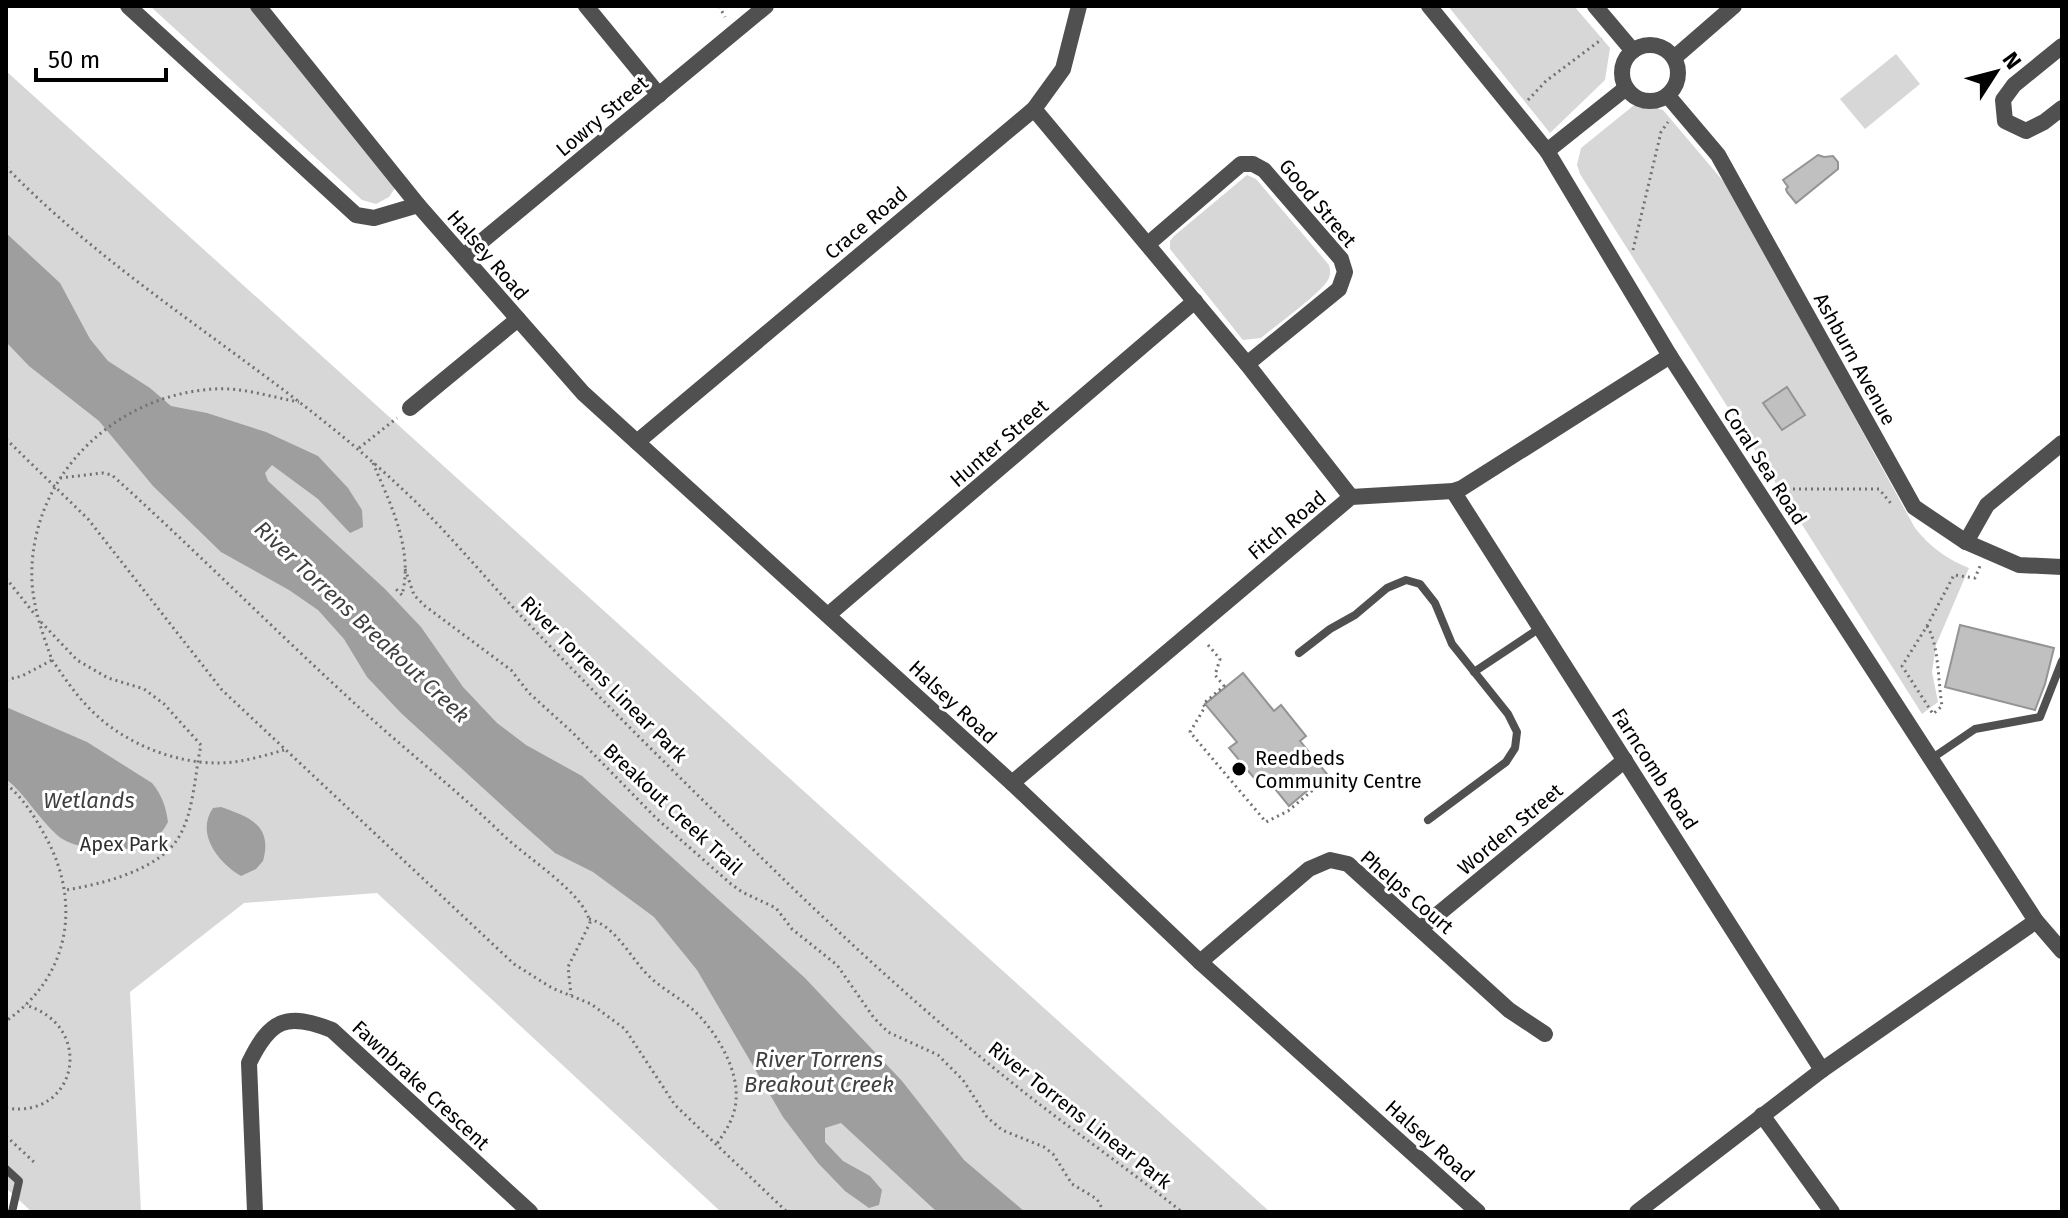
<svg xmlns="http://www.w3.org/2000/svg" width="2068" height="1218" font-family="'Fira Sans',sans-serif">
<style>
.green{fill:#d7d7d7}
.water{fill:#9e9e9e}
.building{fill:#c0c0c0;stroke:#949494;stroke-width:2}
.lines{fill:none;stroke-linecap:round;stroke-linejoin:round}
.path{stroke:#727272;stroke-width:3;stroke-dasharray:2 4;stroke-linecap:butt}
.lane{stroke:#505050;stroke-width:8}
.street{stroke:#505050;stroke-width:16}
.path-bridge{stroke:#727272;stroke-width:3;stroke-dasharray:2 4;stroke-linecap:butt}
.poi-dot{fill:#000;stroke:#fff;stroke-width:3}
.labels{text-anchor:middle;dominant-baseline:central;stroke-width:6;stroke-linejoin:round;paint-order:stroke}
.street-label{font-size:20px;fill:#000;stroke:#fff}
.poi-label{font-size:20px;fill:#000;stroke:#fff;text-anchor:start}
.park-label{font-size:20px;fill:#2e2e2e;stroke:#fff}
.water-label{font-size:22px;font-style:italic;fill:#3f3f3f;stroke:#fff}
</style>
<rect width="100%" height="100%" fill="#fff"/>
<!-- green -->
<g class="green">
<polygon points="150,6 252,6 397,185 389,197 376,204 362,200"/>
<polygon points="1448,6 1574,6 1610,48 1605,80 1550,133"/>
<polygon points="1896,54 1920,84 1865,129 1840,99"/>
<polygon points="6,71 1270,1212 721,1212 377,893 244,903 130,992 141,1212 32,1212 6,1188"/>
<path d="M 1643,104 L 1663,110 L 1729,188 L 1915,528 C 1930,547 1947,559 1969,568 L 1936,645 L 1932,672 L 1938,702 L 1922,714 L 1580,174 L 1577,165 L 1581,148 L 1633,106 Z"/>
<path d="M 1247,175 L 1256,179 L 1329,265 C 1330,269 1331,273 1329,278 C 1324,291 1274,327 1261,338 L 1243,340 L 1170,249 L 1170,241 L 1174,236 Z"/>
</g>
<!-- water -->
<g class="water">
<polygon points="6,233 60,283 90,339 108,361 150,388 171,406 207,413 266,432 318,456 348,488 362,510 363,527 350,533 318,499 272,465 265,473 268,481 385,589 421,627 463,687 497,723 526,745 582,776 805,978 902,1081 964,1160 1025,1212 937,1212 841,1123 825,1128 825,1142 843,1161 870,1176 882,1190 879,1205 869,1208 845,1191 818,1163 783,1117 697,970 654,917 593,872 555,853 520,822 401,713 367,677 344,639 318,610 289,590 221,552 153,486 99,421 29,366 6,342"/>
<path d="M 6,707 L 87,742 L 152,783 C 162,795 166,807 168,822 C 164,829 160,836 152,841 C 130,855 76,852 57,835 C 38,818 26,795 6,779 Z"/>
<path d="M 221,807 C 249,817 273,825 263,861 L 256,869 L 241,876 C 219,863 195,834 213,808 Z"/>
</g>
<!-- building -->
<g class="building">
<polygon points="1818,155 1824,157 1833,156 1838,162 1838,169 1796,203 1787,192 1786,189 1788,187 1783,180"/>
<polygon points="1787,387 1805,415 1782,430 1763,403"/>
<polygon points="1960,625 2054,648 2045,684 2035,710 1945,687"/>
<polygon points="1243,673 1274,711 1281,705 1306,736 1300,741 1327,774 1289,806 1262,773 1255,779 1229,748 1237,742 1205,704"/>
</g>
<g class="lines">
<!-- path -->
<g class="path">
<polyline points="719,6 725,17"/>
<polyline points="1528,100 1546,81 1602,39"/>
<path d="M 6,167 C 124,289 276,370 399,486 C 444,527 482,575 524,619 C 604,703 687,785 770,866 C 857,951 947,1033 1043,1107 C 1089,1142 1137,1176 1182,1212"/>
<polyline points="1633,250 1661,132 1668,122"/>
<polyline points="6,439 88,519 222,690 514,964 552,988 591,1004 625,1029 675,1105 787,1212"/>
<polyline points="359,448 397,418"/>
<path d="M 373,463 C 390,503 414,550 402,595 L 394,587"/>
<path d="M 60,478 L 103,473 L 112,475 C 204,558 291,647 383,729 C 423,764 464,797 502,834 C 525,857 585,893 590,923 L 568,967 L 571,995"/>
<polyline points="1781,489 1879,489 1893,506"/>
<polyline points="405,569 414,595 425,606 511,670 529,693 572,732 656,818 731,884 742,892 776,908 792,929 837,965 874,1018 888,1032 938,1055 963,1080 987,1117 1002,1130 1044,1147 1053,1154 1072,1184 1097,1199 1104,1212"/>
<polyline points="6,578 36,616"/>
<path d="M 41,622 L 77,660 L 108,678 L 144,689 L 164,704 L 201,745 C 195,773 194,810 180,835 C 161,870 102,884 66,890"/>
<path d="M 1927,626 C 1939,644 1938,682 1942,706 L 1933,714 L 1902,666 L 1927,626 L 1954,575 L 1975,578 L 1980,566"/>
<polyline points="1208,645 1220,659 1215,675 1224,686 1203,704 1205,707 1190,732 1266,822 1288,811 1326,779"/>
<path d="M 6,680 L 22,676 L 52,660 C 43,635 34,610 32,583 C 27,479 113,395 214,389 C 242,387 271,397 299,402"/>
<path d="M 6,784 C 22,797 33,814 43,832 C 82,899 72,975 6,1021"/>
<path d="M 589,919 C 617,926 631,960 651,978 C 663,989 678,997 691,1008 C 714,1028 739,1068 736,1100 C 735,1117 726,1131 716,1145"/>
<path d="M 6,1108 C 78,1120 96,1025 25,1005"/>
<polyline points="6,1136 35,1163"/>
</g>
<!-- lane -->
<g class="lane">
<polyline points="1299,653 1330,629 1355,615 1387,588 1406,580 1420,584 1435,603 1452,644 1508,714 1517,732 1515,748 1506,762 1428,820"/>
<polyline points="1474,672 1540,628"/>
<polyline points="1931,759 1975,729 2040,717 2062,661"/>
<polyline points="6,1169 19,1181 12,1212"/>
</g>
<!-- street -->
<g class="street">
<polyline points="128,6 356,215 374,218 418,205"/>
<polyline points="258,6 418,205 583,393 1012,783 1200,962 1478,1212"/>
<polyline points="586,6 659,95"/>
<polyline points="1429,6 1547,151 1670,356 2036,921 2062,951"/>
<polyline points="1595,6 1633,51"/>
<circle cx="1650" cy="73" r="28"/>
<polyline points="2062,46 2014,85 2003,100 2005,121 2026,131 2044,122 2062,108"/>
<polyline points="1674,58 1734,6"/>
<polyline points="1668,96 1718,155 1914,507 1966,542 2019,565 2062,567"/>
<polyline points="1034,109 1247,364 1351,497"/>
<polyline points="1547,151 1626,88"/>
<polyline points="1148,244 1241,164 1253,164 1264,170 1341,259 1345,272 1339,289 1247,364"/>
<polyline points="464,256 766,6"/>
<polyline points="410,408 518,319"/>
<polyline points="637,442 1034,109 1063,69 1079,6"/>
<polyline points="1453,491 1822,1070"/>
<polyline points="1966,542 1987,505 2062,443"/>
<polyline points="828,615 1195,301"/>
<polyline points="1012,783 1351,497 1453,491 1462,488 1670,356"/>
<polyline points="1420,929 1625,760"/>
<polyline points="1200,962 1309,869 1330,860 1348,864 1509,1010 1545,1034"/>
<polyline points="1762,1115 1832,1212"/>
<path d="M 255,1212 L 249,1063 C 270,1019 287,1012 332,1030 L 530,1212"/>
<polyline points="1637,1212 1822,1070 2036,921"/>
</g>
<!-- path-bridge -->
<path class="path-bridge" d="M 52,660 C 64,677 75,694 90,709 C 122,742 172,763 218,763 C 240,763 263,756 284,750"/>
</g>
<!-- markers -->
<circle class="poi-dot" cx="1239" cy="769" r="8"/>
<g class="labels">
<!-- street labels -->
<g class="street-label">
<text transform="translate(602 116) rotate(-40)">Lowry Street</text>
<text transform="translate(1318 203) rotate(50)">Good Street</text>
<text transform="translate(866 223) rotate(-40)">Crace Road</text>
<text transform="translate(488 255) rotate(49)">Halsey Road</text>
<text transform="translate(1855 359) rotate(61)">Ashburn Avenue</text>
<text transform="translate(999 443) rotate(-41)">Hunter Street</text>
<text transform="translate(1765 466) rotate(57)">Coral Sea Road</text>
<text transform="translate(1287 525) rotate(-40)">Fitch Road</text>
<text transform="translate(604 679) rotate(45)">River Torrens Linear Park</text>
<text transform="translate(953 702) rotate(43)">Halsey Road</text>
<text transform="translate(1655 769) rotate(57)">Farncomb Road</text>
<text transform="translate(673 809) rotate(43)">Breakout Creek Trail</text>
<text transform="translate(1510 829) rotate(-40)">Worden Street</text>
<text transform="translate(1407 892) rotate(41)">Phelps Court</text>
<text transform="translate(421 1085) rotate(43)">Fawnbrake Crescent</text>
<text transform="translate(1080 1115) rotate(38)">River Torrens Linear Park</text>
<text transform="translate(1430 1141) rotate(42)">Halsey Road</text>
</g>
<!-- poi labels -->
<g class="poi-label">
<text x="1255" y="758">Reedbeds<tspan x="1255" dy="23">Community Centre</tspan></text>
</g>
<!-- park labels -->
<g class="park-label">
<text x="124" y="844">Apex Park</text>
</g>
<!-- water labels -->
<g class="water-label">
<text transform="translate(362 622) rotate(43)">River Torrens Breakout Creek</text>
<text x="89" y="800">Wetlands</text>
<text x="819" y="1059">River Torrens<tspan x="819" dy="25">Breakout Creek</tspan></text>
</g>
</g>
<!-- border -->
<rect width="2068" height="1218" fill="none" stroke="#000000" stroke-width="16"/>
<!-- north arrow -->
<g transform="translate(1996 72) rotate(54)" stroke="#ffffff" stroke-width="6" paint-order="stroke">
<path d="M0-6L14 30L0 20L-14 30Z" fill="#000000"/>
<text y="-12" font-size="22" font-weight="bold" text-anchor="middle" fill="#000000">N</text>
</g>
<!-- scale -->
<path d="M36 68v12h130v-12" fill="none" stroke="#000000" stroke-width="4"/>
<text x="48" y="68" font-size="24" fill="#000000" stroke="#ffffff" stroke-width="6" paint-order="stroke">50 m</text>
</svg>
